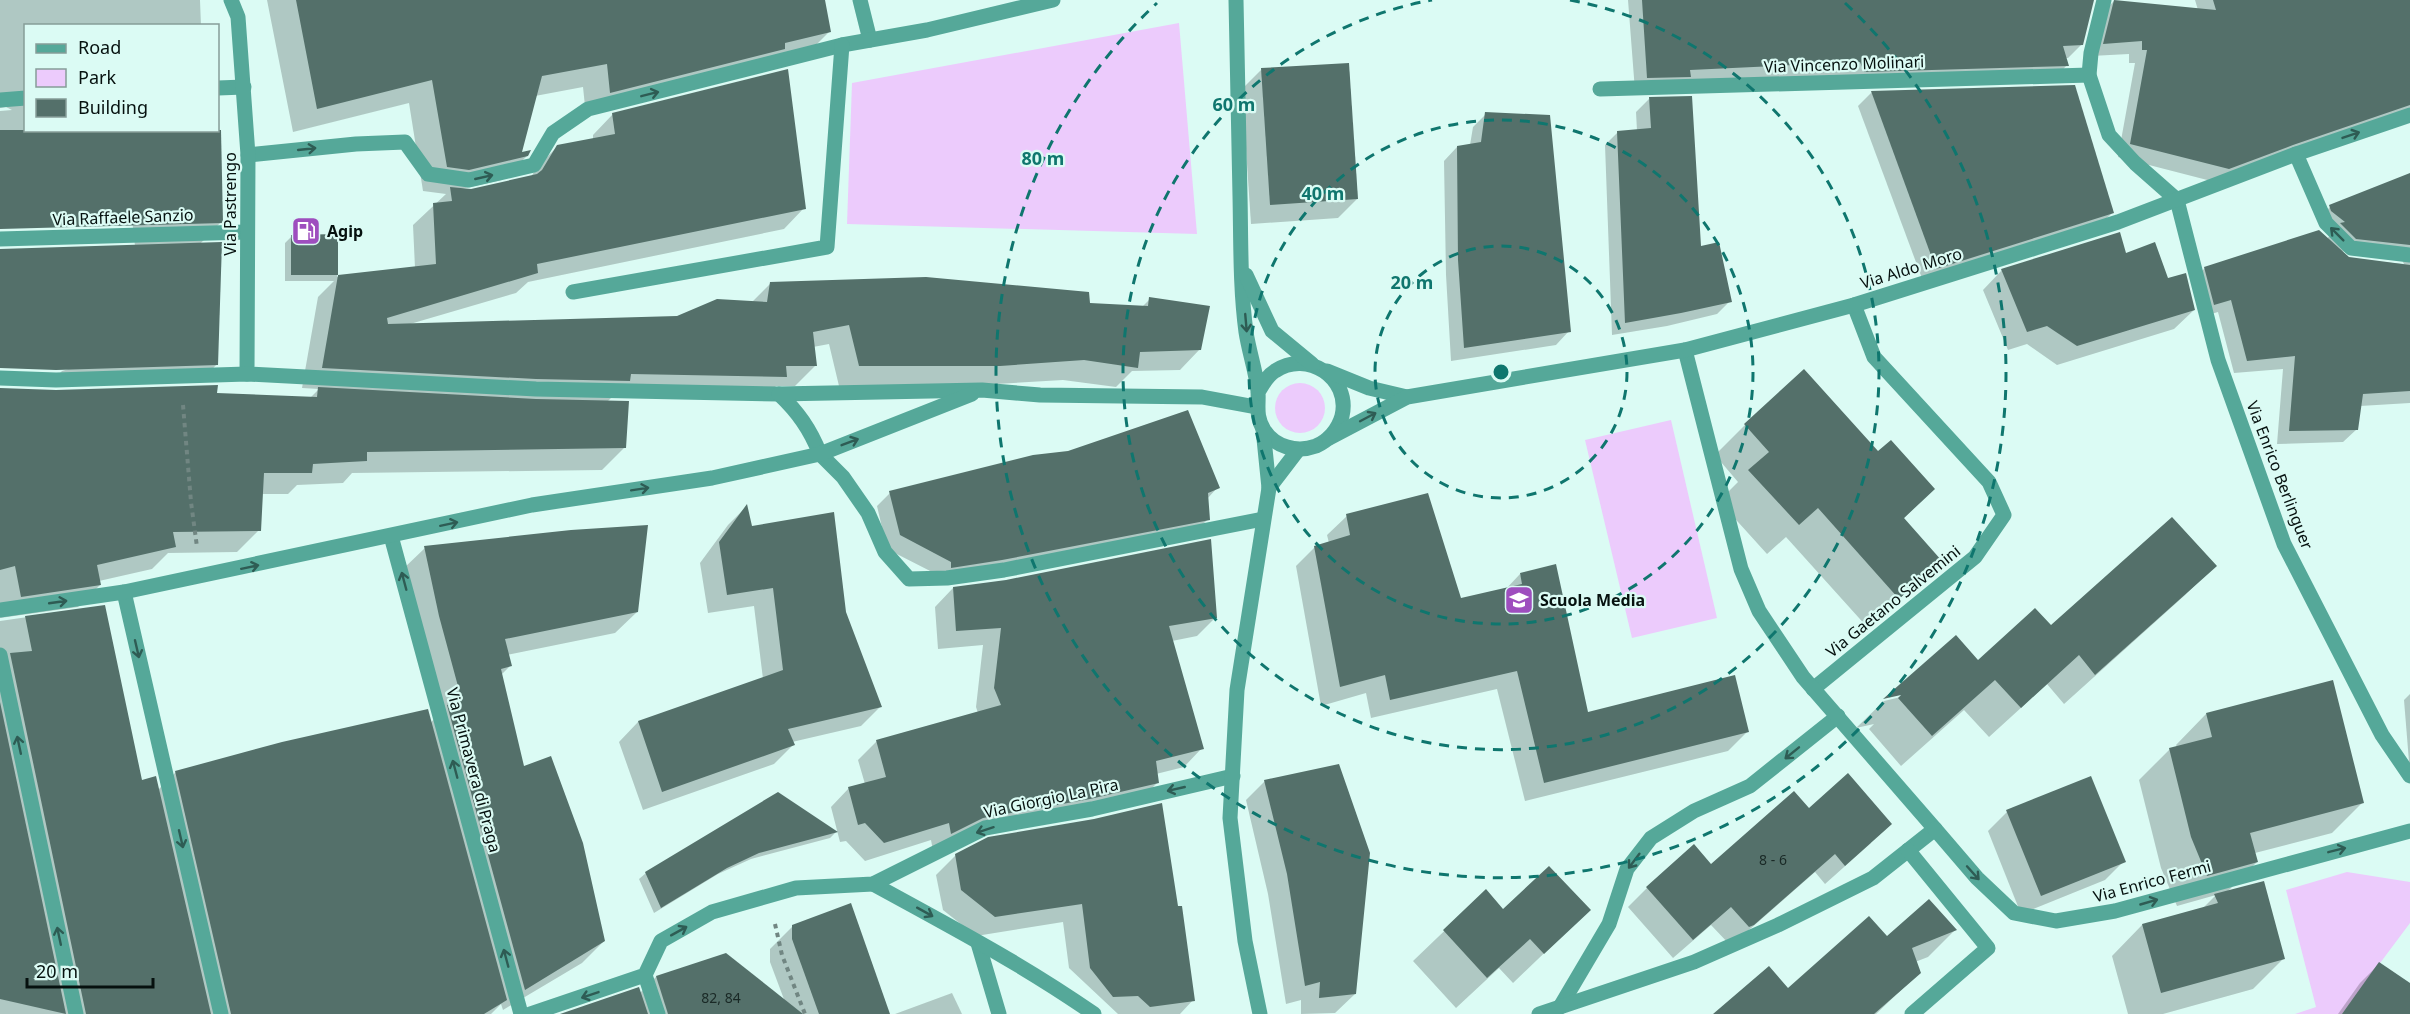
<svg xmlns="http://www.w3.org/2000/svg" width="2410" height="1014" font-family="'Noto Sans',sans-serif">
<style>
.green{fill:#eccbfc}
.shadow{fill:#0003;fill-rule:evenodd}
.building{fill:#54706a}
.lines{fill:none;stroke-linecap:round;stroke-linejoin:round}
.path{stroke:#718682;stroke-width:4;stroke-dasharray:4.5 4.5;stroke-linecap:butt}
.service{stroke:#55a899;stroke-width:15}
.minor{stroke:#55a899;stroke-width:15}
.oneway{stroke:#2e5c54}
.ring{fill:none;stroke:#0f766e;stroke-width:3;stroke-dasharray:10 8}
.labels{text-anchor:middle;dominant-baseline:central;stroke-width:4.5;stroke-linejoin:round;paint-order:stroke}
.number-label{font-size:14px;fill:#1a2926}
.street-label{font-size:16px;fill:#06110f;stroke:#dbfbf4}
.poi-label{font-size:16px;font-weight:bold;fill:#06110f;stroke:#dbfbf4;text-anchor:start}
.centre{fill:#0f766e;stroke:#dbfbf4;stroke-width:3}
.ring-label{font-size:18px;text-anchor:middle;font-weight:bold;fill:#0f766e;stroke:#dbfbf4;stroke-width:4.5;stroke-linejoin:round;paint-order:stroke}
</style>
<rect width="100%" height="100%" fill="#dbfbf4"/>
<!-- green -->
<g class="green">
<polygon points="1179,23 1197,234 847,224 852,83"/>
<circle cx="1300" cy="408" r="25"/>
<polygon points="1671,420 1717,618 1632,638 1585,440"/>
<polygon points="2347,872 2410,882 2410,923 2342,1014 2295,1014 2316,1007 2286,890"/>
</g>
<!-- shadow -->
<g class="shadow">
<polygon points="0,0 200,0 201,26 26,26 26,130 218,130 219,115 221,222 199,245 217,364 200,382 47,386 62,371 151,344 0,345 0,258 135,246 132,219 0,221 0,111 12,110 6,107 0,108"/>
<polygon points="267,0 823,0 829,32 805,56 586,116 583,87 535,96 520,154 527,156 502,180 461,189 471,191 531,177 537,167 558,146 593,139 593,135 613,114 804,208 784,229 528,282 516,293 410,324 677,317 751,303 770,284 1142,307 1150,299 1200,349 1180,370 1132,371 1116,387 1063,380 979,385 839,386 829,344 813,347 815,366 795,386 776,386 766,396 615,394 607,402 624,448 602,470 352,473 343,483 297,485 288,494 261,494 259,530 237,552 168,553 152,569 99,581 100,585 78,607 0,618 0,391 310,398 319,389 302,388 318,297 334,281 285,281 285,243 292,236 337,236 337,277 415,268 413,225 446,194 423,191 409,103 293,132"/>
<polygon points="1628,0 2092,0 2082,44 2068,58 2065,58 2067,65 2054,79 1635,91"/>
<polygon points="2195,0 2410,0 2410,115 2215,182 2118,157 2135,63 2129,63 2129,54 2091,56 2101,14 2114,1 2198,10"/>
<polygon points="1261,70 1357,199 1338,218 1251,224 1242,89"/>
<polygon points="2074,87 2112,213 2099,226 1923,281 1858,106 1872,92"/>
<polygon points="1649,99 1700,248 1730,301 1717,314 1667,326 1612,335 1605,145 1618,132 1637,131 1636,112"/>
<polygon points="1486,114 1569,331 1556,345 1451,361 1446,275 1444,161 1457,147 1470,145 1473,127"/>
<path d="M 2410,175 L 2410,403 L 2360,406 L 2357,429 L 2343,442 L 2277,444 L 2283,369 L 2234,373 L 2218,312 L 2201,317 L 2192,281 L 2205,268 L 2327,239 L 2331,234 L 2317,220 L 2330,207 ZM 2340,251 L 2402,260 L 2404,264 L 2348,259 Z"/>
<polygon points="2125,255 2167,280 2194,310 2174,329 2057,365 2027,344 2008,350 1983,290 2002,270"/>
<polygon points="1745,425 1878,453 1933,489 1903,519 1940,561 1868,628 1786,537 1767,554 1719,501 1738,482 1715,455"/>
<polygon points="1218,487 1207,499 1208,519 1195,532 938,575 887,549 877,506 890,493"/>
<polygon points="746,507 751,527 845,613 880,707 861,726 792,742 793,745 774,764 643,810 619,742 638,722 763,679 754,606 708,613 700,563 728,525"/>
<polygon points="1347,516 1460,600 1505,590 1520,574 1587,713 1747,732 1728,751 1525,801 1497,689 1371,718 1366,693 1321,706 1296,566 1315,547 1329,543 1327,535"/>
<polygon points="425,548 637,612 615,633 507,655 510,666 501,675 523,768 604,941 582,963 503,1010 501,1004 491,1014 0,1014 0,621 104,606 141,782 158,790 176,772 430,723 439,715 403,569"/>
<polygon points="2215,566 2184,596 2064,704 2047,684 1989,737 1964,710 1901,766 1869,729 1874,724 1856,728 1884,701 1885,699 1884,701 1909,695 2051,627"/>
<polygon points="953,588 1215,618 1197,636 1172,641 1202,748 1184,767 1156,774 1157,783 1139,801 963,836 933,851 931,840 865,861 846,841 840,842 831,807 849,788 865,784 858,760 877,741 978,713 976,707 983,645 938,649 935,607"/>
<polygon points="2410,694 2410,774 2404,700"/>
<polygon points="2206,714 2363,802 2332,833 2255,853 2257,862 2226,893 2283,959 2253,989 2163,1014 2128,1014 2112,956 2142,925 2202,909 2216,895 2177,906 2161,868 2139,780 2170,749 2177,747 2176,745"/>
<polygon points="1265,781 1355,994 1335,1013 1301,1014 1301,1000 1286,1004 1268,894 1246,800"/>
<polygon points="1809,810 1871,843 1825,884 1815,872 1733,944 1730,945 1711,925 1673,958 1628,907 1647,888 1711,867"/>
<polygon points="2007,812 2124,861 2105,880 2021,914 1988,831"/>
<polygon points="1094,820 1193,1000 1180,1014 1118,1014 1069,968 1063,922 976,936 943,910 936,875 956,855"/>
<polygon points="836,832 830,838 751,859 718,874 654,913 639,879 646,873"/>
<polygon points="1486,891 1503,911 1589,910 1513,983 1499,968 1456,1008 1413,961"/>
<polygon points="792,927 889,1014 565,1014 639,994 656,977 726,955 785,1002 770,962 770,949"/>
<polygon points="1955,930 1928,957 1915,962 1919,973 1876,1014 1716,1014 1788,990 1886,939"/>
<polygon points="2379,964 2410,989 2410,1014 2338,1014 2360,983"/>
<polygon points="952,993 962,1014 895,1014"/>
</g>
<!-- building -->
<g class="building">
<polygon points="296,0 825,0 831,32 785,43 785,49 610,93 607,64 542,76 522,152 531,150 528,156 469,170 447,167 432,80 317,109"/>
<polygon points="1642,0 2094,0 2083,45 2063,46 2069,66 1864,72 1860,62 1690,70 1691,77 1647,78"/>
<polygon points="2114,0 2216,10 2213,0 2410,0 2410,105 2293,145 2229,169 2130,144 2147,50 2142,50 2142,41 2103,44"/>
<polygon points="1349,63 1358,199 1270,205 1261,68"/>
<polygon points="788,69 806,209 537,264 538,273 387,318 388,324 677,316 717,299 767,302 770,282 926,277 1089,292 1090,303 1148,306 1149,297 1210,306 1201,350 1140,352 1138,368 1084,360 1000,366 859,366 849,325 813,332 817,366 786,366 787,377 631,374 630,381 536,379 322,368 338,275 436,264 433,203 452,201 450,187 471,189 537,174 542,170 557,145 615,134 612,113"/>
<polygon points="2075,85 2114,213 1936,269 1871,91"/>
<polygon points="1692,96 1701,246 1719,242 1732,302 1681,313 1625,323 1617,131 1651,128 1649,97"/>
<polygon points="1485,112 1550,115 1571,332 1464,348 1458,260 1457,146 1481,142"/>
<polygon points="0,130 221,130 223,223 0,229"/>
<polygon points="2410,173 2410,245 2356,239 2340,223 2345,222 2331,211 2329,205"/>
<polygon points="2319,230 2349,257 2410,265 2410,391 2363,394 2358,430 2289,431 2295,356 2247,361 2231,300 2214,305 2204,267"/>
<polygon points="2120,232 2126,253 2155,242 2168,278 2186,273 2195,310 2077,346 2047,326 2027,332 2001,269"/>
<polygon points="338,234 338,275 291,275 291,235"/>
<polygon points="222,242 218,365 56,370 0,368 0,249"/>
<polygon points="1804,369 1878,451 1891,440 1935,489 1904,518 1942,561 1899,599 1818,508 1799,525 1748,470 1769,452 1744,424"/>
<polygon points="218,385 217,393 317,397 318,387 536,399 629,401 626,448 367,452 367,461 313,464 312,473 264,473 261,531 173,532 176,547 97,565 101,585 21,597 15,566 0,570 0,388 56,390"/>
<polygon points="1188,410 1220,488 1208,493 1210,520 1002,560 951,568 951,562 900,535 889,491 1033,455 1068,451"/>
<polygon points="1428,493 1461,598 1522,584 1520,573 1556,564 1588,712 1735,675 1749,732 1544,783 1517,671 1390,700 1385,675 1340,687 1314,546 1350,535 1346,514"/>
<polygon points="747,504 752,526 834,512 846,612 882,707 788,729 795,745 662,792 638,721 783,670 773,588 727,595 719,542"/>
<polygon points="2172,517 2217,566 2095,675 2079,655 2021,708 1995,680 1932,736 1898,698 1901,695 1883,699 1956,635 1978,660 2035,608 2051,625"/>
<polygon points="648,525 638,612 505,639 512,666 501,669 524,766 551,756 583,843 605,941 525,990 447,705 462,701 439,616 424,546 571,530"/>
<polygon points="1211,539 1217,618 1169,626 1204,749 1156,761 1159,783 1090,799 983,818 951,834 949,823 884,843 865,823 858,825 848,787 886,777 876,740 1001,705 994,688 1001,628 956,631 953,587 1006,580"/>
<polygon points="105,605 142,780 156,776 211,1014 86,1014 10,653 32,651 25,616"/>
<polygon points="2333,680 2364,803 2250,833 2258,862 2207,876 2191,837 2169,748 2212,737 2206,713"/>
<polygon points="0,702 66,1014 0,999"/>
<polygon points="428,709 507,1000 484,1014 231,1014 175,771 282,742"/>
<polygon points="1339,764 1370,853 1356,994 1319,998 1320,982 1305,986 1287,874 1264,780"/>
<polygon points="1848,773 1892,824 1845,866 1835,854 1754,925 1749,927 1731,907 1693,940 1646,887 1694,844 1711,864 1794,791 1809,808"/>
<polygon points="2091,776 2126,862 2041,896 2006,810"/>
<polygon points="778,792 838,832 759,853 727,868 661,908 645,872"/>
<polygon points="1162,803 1178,906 1182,906 1195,1001 1150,1007 1138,996 1113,997 1090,968 1082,904 995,917 961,890 955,854 988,837 1094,819"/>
<polygon points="1549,866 1591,910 1544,954 1530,939 1487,978 1443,930 1486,889 1503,909"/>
<polygon points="2264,881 2285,959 2161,993 2142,924 2218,903 2214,894"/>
<polygon points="1929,899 1957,930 1912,948 1921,973 1874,1014 1713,1014 1769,966 1788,988 1869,916 1887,936"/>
<polygon points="851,903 890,1014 819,1014 792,939 792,925"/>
<polygon points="726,953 803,1014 668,1014 656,976"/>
<polygon points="2379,962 2410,983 2410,1014 2342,1014"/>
<polygon points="639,987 648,1014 560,1014"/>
</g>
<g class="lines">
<!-- path -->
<g class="path">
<polyline points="183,405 191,502 197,547"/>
<polyline points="775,924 782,955 805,1014"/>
</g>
<!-- service -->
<g class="service">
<polyline points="860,0 870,40"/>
<polyline points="2104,0 2091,53 2089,75 2109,135 2135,163 2177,200"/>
<polyline points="218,88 244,87"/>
<polyline points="1600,89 2089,75"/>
<polyline points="0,100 26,98"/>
<polyline points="2296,154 2326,223 2351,248 2410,255"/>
<polyline points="248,155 356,144 405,142 428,174 469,180 534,165 553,133 588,109 842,45 927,30 1053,0"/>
<polyline points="0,239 247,232"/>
<polyline points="573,292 827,247 842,45"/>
<polyline points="820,454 843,477 868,513 885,552 909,579 947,578 1004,570 1263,519"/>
<polyline points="124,592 221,1014"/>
<polyline points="0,655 76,1014"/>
<polyline points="1813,689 1975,557 2004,515 1989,482 1874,357 1854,305"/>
<polyline points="978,943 999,1014"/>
<polyline points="1560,1007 1609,924 1627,869 1651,838 1694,811 1750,786 1838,716"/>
<polyline points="1539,1014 1694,962 1778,925 1873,878 1935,829 1803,677 1759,611 1741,569 1685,350"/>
</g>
<!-- minor -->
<g class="minor">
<polyline points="231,0 238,17 248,155 247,374"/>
<path d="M 1236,0 C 1237,65 1239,131 1240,196 C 1241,241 1240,288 1246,332 C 1249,352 1256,371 1258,391 C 1259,405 1255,416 1264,430 C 1275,447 1297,453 1316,446 C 1328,441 1338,430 1342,416 C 1351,378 1307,349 1275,371 C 1267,376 1263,384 1258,392"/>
<polyline points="2177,200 2218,360 2284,544 2382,735 2410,776"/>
<polyline points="1246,275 1272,331 1312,364"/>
<polyline points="1327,371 1369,388 1407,397"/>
<polyline points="0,378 56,380 247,374 536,389 779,394 982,390 1040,395 1202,397 1256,407"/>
<path d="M 779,394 C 798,412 810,429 820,454"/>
<polyline points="1329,438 1407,397 1685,350 1854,305 2118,222 2296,154 2410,115"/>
<polyline points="1269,488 1298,450"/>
<polyline points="391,536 521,1014"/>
<polyline points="0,610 124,592 532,505 712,478 820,454 972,394"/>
<polyline points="1935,829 1977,878 2014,913 2056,921 2115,911 2410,831"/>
<polyline points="1908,850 1988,948 1912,1014"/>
<path d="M 873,884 C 948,925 1024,965 1094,1014"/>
<polyline points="645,975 658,1014"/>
<polyline points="530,1014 645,975 661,941 712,912 796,888 873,884 985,828 1092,809 1233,776"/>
<polyline points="1260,1014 1245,941 1230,818 1237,690 1269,488 1263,429"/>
</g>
</g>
<!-- one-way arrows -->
<defs><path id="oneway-shaft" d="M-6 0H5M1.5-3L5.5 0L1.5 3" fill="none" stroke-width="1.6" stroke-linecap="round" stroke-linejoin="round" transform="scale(1.5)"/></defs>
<g class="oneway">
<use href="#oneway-shaft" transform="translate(650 94) rotate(-14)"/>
<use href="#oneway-shaft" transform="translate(2351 135) rotate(-19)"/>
<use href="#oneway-shaft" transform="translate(307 149) rotate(-6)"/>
<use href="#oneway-shaft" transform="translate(484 177) rotate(-13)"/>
<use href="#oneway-shaft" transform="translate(2337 234) rotate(-135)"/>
<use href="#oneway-shaft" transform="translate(1246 323) rotate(85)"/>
<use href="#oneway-shaft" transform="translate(1368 417) rotate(-28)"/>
<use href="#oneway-shaft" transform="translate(850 442) rotate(-21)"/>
<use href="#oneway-shaft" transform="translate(640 489) rotate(-9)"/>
<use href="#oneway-shaft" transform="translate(449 524) rotate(-12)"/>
<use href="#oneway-shaft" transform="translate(250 567) rotate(-12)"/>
<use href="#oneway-shaft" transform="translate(404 581) rotate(-105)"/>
<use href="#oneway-shaft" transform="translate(58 602) rotate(-8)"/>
<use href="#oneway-shaft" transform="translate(137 649) rotate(77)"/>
<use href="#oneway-shaft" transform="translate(19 745) rotate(-102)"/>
<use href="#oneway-shaft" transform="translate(1792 753) rotate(141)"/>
<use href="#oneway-shaft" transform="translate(455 769) rotate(-105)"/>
<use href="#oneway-shaft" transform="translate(1176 789) rotate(167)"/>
<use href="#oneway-shaft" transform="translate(985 830) rotate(162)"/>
<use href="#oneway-shaft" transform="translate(181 839) rotate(77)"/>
<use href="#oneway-shaft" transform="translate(2337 850) rotate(-14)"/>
<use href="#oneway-shaft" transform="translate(1634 861) rotate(127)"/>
<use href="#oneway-shaft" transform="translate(1973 873) rotate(48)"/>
<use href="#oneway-shaft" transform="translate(2149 902) rotate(-16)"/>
<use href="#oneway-shaft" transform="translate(925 912) rotate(29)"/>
<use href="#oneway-shaft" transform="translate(679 931) rotate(-29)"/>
<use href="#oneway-shaft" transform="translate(59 936) rotate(-102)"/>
<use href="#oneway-shaft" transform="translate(506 958) rotate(-105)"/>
<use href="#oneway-shaft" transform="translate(590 995) rotate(161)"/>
</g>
<!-- distance rings -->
<g class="ring">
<circle cx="1501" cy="372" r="126"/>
<circle cx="1501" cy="372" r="252"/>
<path d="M1570 0A378 378 0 1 1 1432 0"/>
<path d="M1845 3A505 505 0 1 1 1157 3"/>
</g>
<!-- icons -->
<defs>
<g id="fuel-square" transform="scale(1.5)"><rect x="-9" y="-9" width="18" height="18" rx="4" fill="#9e4ebe" stroke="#dbfbf4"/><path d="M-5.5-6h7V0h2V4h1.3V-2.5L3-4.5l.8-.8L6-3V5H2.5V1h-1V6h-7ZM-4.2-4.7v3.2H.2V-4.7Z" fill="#fff"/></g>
<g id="school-square" transform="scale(1.5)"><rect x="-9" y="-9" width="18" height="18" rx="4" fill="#9e4ebe" stroke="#dbfbf4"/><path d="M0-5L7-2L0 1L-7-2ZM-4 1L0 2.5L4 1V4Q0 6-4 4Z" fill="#fff"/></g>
</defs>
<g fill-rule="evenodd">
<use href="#fuel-square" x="306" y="231"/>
<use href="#school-square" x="1519" y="600"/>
</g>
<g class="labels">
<!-- number labels -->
<g class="number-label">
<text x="1773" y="859">8 - 6</text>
<text x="721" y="997">82, 84</text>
</g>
<!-- street labels -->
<g class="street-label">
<text transform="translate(1844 64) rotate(-2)">Via Vincenzo Molinari</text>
<text transform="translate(230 204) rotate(-90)">Via Pastrengo</text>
<text transform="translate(123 217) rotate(-2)">Via Raffaele Sanzio</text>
<text transform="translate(1911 268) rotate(-17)">Via Aldo Moro</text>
<text transform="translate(2280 475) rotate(69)">Via Enrico Berlinguer</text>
<text transform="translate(1893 601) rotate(-39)">Via Gaetano Salvemini</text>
<text transform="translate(474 770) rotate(75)">Via Primavera di Praga</text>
<text transform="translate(1051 798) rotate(-12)">Via Giorgio La Pira</text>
<text transform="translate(2152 881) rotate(-15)">Via Enrico Fermi</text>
</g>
<!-- poi labels -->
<g class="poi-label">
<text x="327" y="231">Agip</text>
<text x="1540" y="600">Scuola Media</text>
</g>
</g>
<circle cx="1501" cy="372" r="9" class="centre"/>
<g class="ring-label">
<text x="1234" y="111">60 m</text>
<text x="1043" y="165">80 m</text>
<text x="1323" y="200">40 m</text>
<text x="1412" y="289">20 m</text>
</g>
<!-- legend -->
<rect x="24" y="24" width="195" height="108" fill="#dbfbf4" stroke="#869d98" stroke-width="1.5"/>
<rect x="36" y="44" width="30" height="9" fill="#55a899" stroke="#869d98" stroke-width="1.5"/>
<text x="78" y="54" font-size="18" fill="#06110f">Road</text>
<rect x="36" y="69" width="30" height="18" fill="#eccbfc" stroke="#869d98" stroke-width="1.5"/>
<text x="78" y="84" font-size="18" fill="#06110f">Park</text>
<rect x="36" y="99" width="30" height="18" fill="#54706a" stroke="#869d98" stroke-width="1.5"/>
<text x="78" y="114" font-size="18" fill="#06110f">Building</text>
<!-- scale -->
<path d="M27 978v9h126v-9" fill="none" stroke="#06110f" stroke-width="3"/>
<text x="36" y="978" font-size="18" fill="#06110f" stroke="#dbfbf4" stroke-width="4.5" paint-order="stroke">20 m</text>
</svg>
